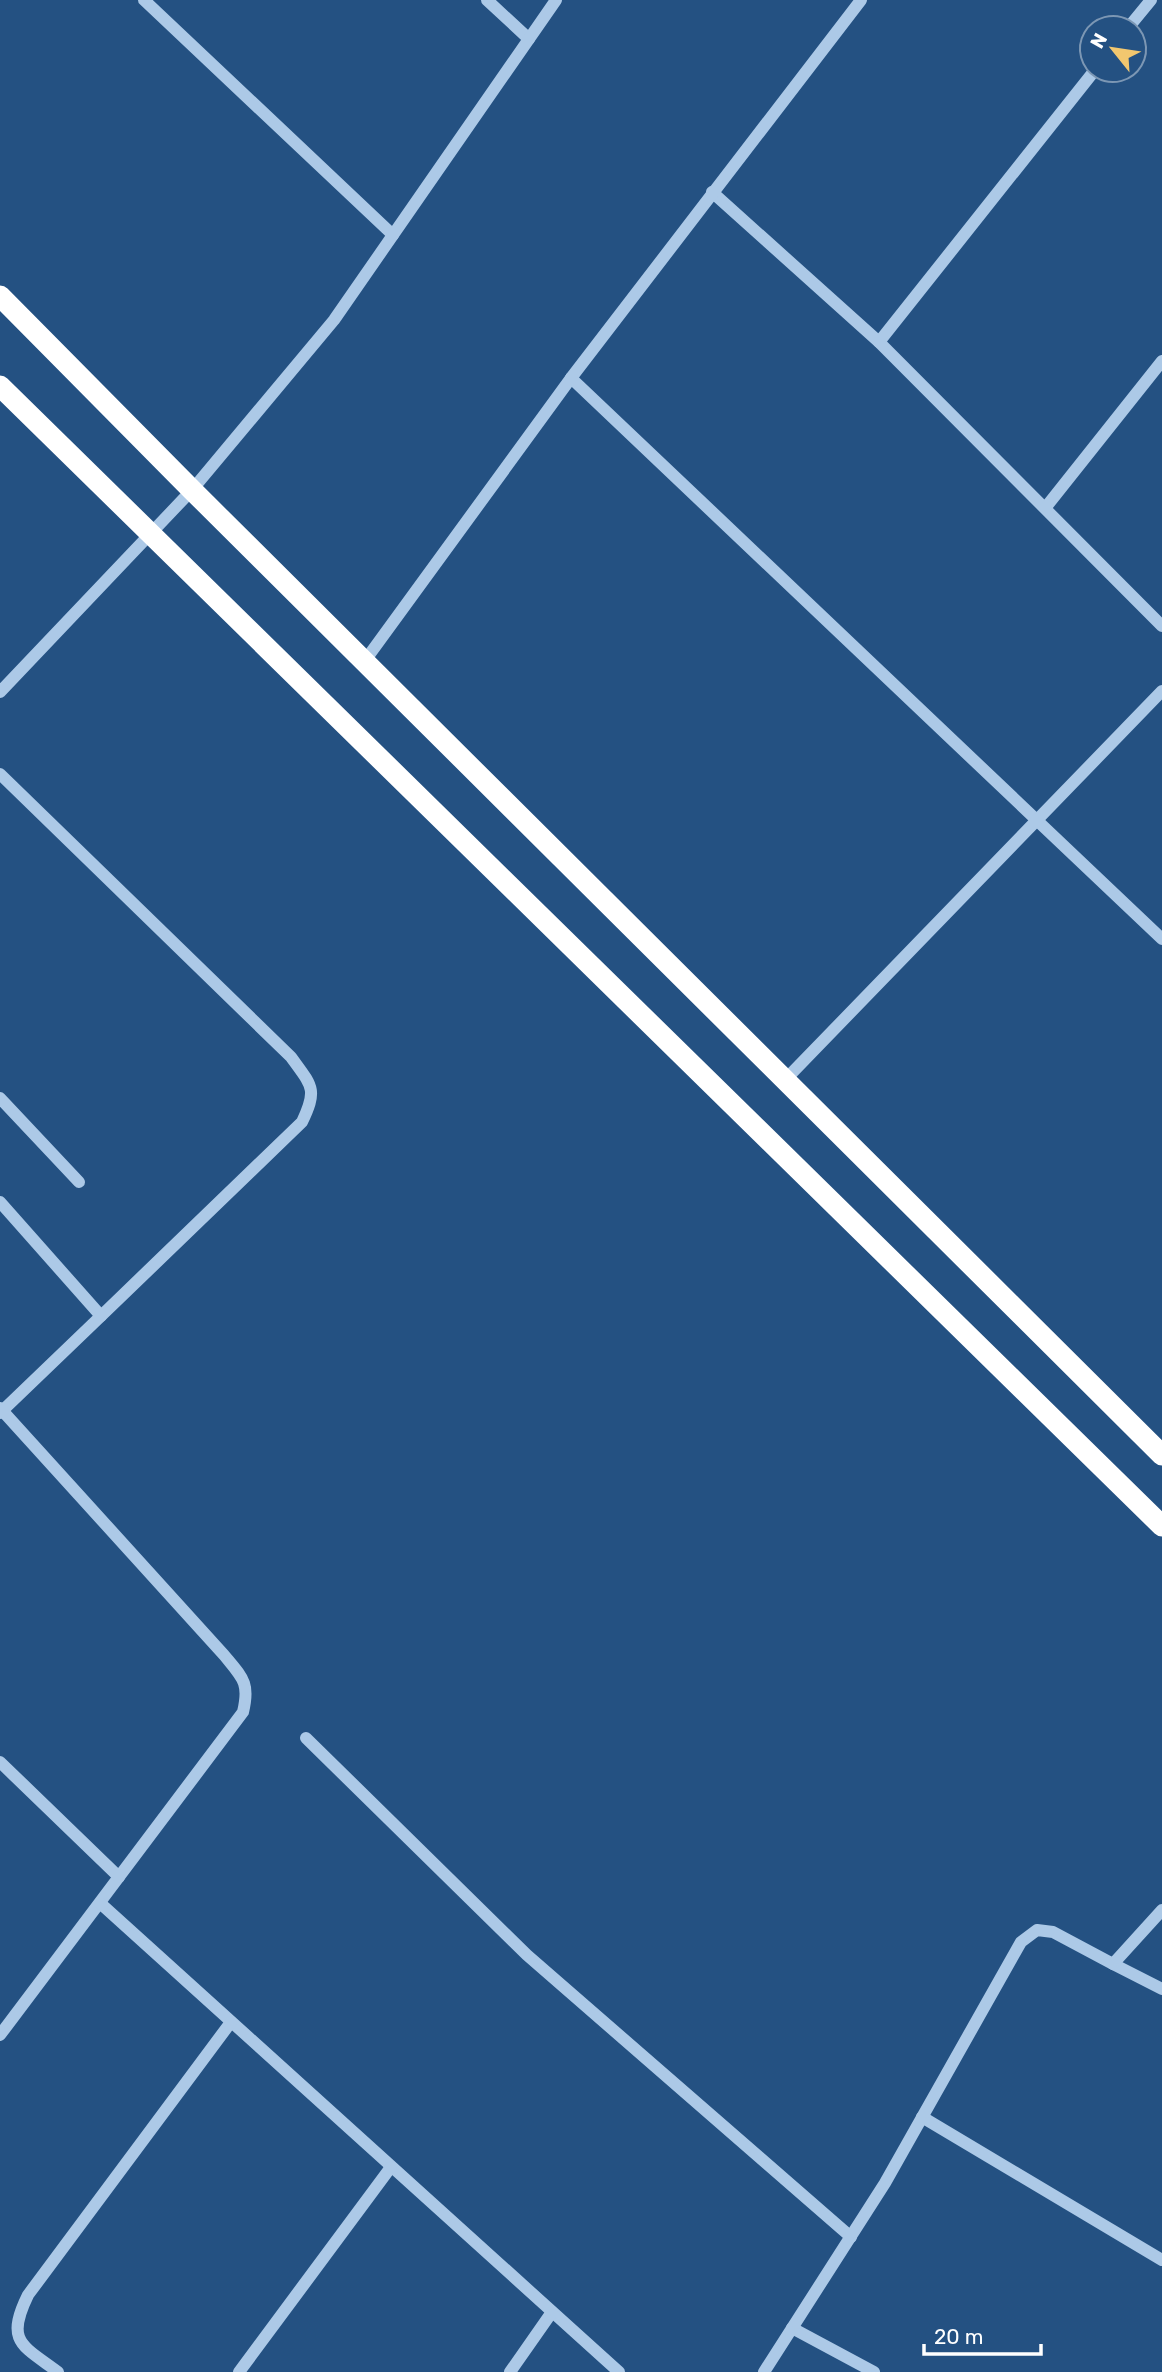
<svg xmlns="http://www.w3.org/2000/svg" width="1162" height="2372" font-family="Rubik,sans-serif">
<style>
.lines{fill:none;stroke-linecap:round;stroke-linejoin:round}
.minor{stroke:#acc9e7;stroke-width:12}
.highway{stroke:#fff;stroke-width:21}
</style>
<rect width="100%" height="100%" fill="#245182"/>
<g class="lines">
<!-- minor -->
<g class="minor">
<polyline points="144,0 393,235"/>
<polyline points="487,0 529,39"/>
<polyline points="1128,28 1151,0"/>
<polyline points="712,192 879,342 1162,626"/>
<polyline points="879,342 1095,70"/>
<polyline points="571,378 1162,939"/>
<polyline points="1046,507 1162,361"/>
<polyline points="364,662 571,378 861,0"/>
<polyline points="0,692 192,490 334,320 556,0"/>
<path d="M 0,774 L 291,1057 C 312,1086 318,1089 302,1122 L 101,1316"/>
<polyline points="785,1080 1162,691"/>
<polyline points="0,1098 79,1182"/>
<polyline points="0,1202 101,1316 0,1413"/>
<path d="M 0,1408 L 224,1655 C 243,1678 250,1683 243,1712 L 0,2035"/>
<polyline points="306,1738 527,1955 851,2237"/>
<polyline points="0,1762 119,1877"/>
<polyline points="100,1903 619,2372"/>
<polyline points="1113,1964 1162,1989"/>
<polyline points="922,2117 1162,2260"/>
<polyline points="792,2328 874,2372"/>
<path d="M 58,2372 C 22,2345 5,2342 28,2295 L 231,2022"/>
<polyline points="239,2372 391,2167"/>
<polyline points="510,2372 552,2312"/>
<polyline points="764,2372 885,2183 1021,1942 1037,1930 1053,1932 1113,1964 1162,1910"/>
</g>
<!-- highway -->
<g class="highway">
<polyline points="0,296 192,490 1162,1455"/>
<polyline points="0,386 1162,1526"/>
</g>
</g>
<!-- north arrow -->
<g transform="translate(1113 49) rotate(300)"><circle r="33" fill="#245182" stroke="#7c97b4" stroke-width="2"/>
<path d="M0-5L12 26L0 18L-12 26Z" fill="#f2c76f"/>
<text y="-10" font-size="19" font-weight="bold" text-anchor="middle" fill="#ffffff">N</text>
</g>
<!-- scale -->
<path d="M924 2344v10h117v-10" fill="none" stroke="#ffffff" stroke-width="3.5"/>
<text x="934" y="2344" font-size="21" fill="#ffffff" stroke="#245182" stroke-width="5" paint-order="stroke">20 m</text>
</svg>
